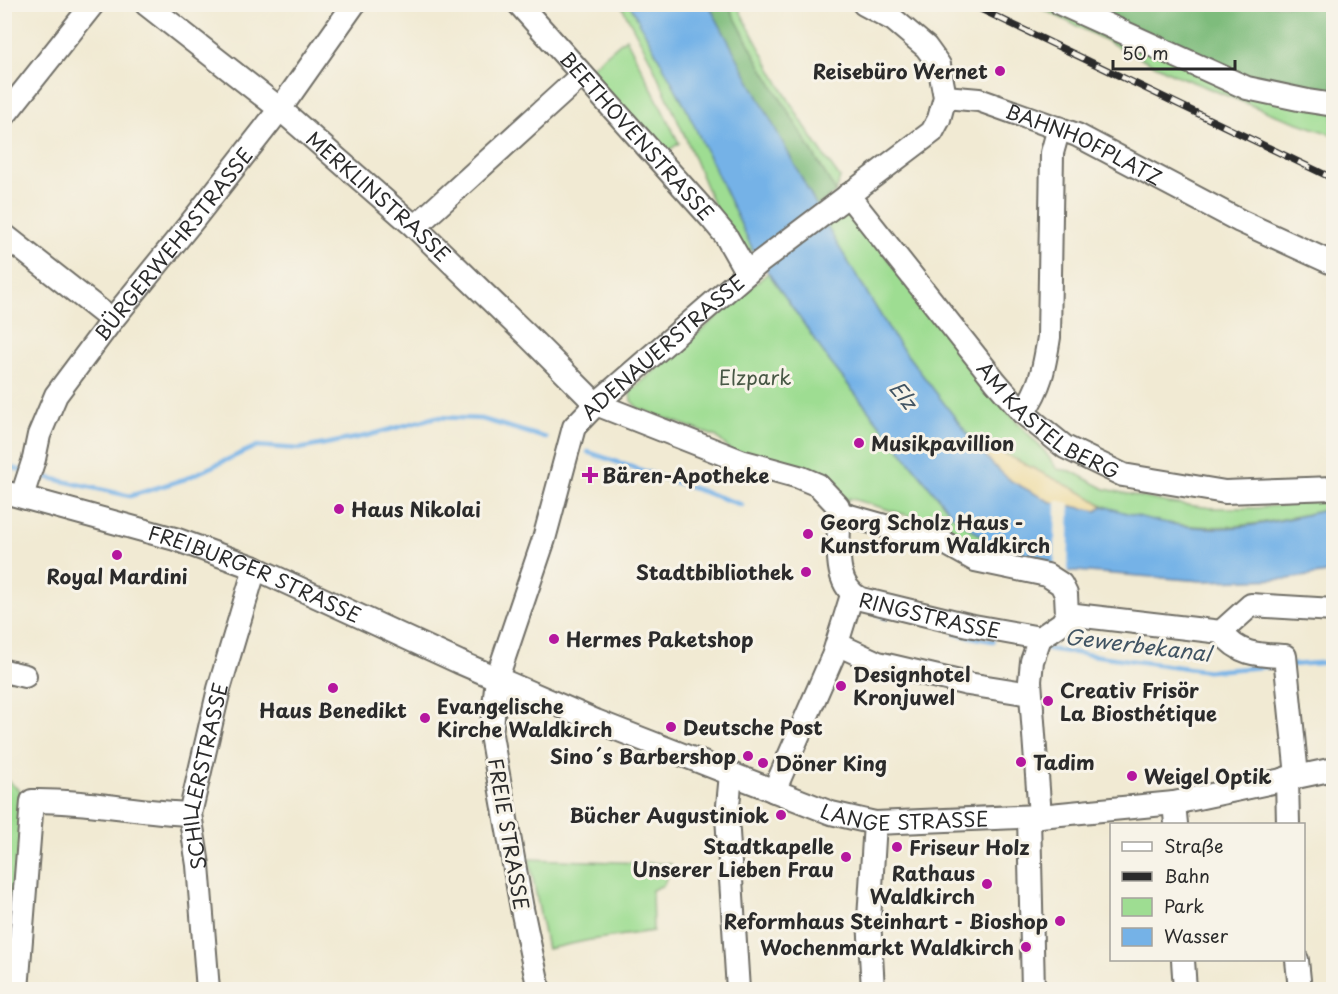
<svg xmlns="http://www.w3.org/2000/svg" width="1338" height="994" font-family="'Playpen Sans',sans-serif">
<style>
.green{fill:#9edd92;stroke:#64845e;stroke-width:1.5}
.forest{fill:#7ebc7c;stroke:#547454;stroke-width:1.5}
.sand{fill:#eeda9e;stroke:#8c8264;stroke-width:1.5}
.water{fill:#75b2e7;stroke:#506e89;stroke-width:1.5}
.pier{fill:#f1ead3}
.lines{fill:none;stroke-linecap:round;stroke-linejoin:round}
.stream{stroke:#75b2e7;stroke-width:4.5}
.minor-casing{stroke:#706e66;stroke-width:26}
.minor{stroke:#fff;stroke-width:22}
.rail-casing{stroke:#2b2b2b;stroke-width:7}
.rail{stroke:#f7f3e8;stroke-width:4.5;stroke-dasharray:14;stroke-linecap:butt}
.poi-dot{fill:#b5179e;stroke:#f7f3e8;stroke-width:2}
.labels{text-anchor:middle;dominant-baseline:central;stroke-width:6;stroke-linejoin:round;paint-order:stroke}
.poi-label{font-size:20px;font-weight:bold;fill:#2b2b2b;stroke:#f7f3e8;text-anchor:start}
.street-label{font-size:20px;fill:#2b2b2b;stroke:#f7f3e8}
.park-label{font-size:20px;fill:#485845;stroke:#f7f3e8}
.water-label{font-size:21px;font-style:italic;fill:#415463;stroke:#f7f3e8}
</style>
<rect width="100%" height="100%" fill="#f7f3e8"/>
<filter id="ink" filterUnits="userSpaceOnUse"><feTurbulence type="fractalNoise" baseFrequency=".0167" numOctaves="2"/><feDisplacementMap in="SourceGraphic" scale="12" xChannelSelector="R" yChannelSelector="G"/><feConvolveMatrix kernelMatrix="1 2 1 2 8 2 1 2 1" color-interpolation-filters="sRGB"/></filter>
<filter id="wash" filterUnits="userSpaceOnUse"><feTurbulence type="fractalNoise" baseFrequency=".008" numOctaves="4" result="noise"/><feDisplacementMap in="SourceGraphic" scale="24" xChannelSelector="R" yChannelSelector="G"/><feGaussianBlur stdDeviation="1.35" result="paint"/><feColorMatrix in="noise" values="0 0 0 0 0 0 0 0 0 0 0 0 0 0 0 0 0 1.4 0 .05"/><feComposite in="paint" operator="in"/></filter>
<g filter="url(#wash)">
<rect width="100%" height="100%" fill="#f1ead3"/>
<!-- green -->
<g class="green">
<polygon points="621,5 630,5 686,108 754,252 746,249 720,220 687,141 649,57"/>
<path d="M 728,5 L 737,5 C 768,65 800,124 840,178 L 836,192 L 759,63 Z"/>
<polygon points="1035,5 1077,5 1333,98 1333,135 1273,114 1173,74"/>
<polygon points="626,38 679,143 664,154 588,70"/>
<path d="M 848,207 L 996,399 L 1045,452 L 1057,469 L 1071,471 L 1105,489 L 1169,503 L 1212,508 L 1256,508 L 1333,499 L 1333,508 C 1267,524 1215,535 1147,519 C 1125,514 1107,509 1088,496 L 969,436 L 895,339 L 825,224 Z"/>
<polygon points="769,272 830,362 953,516 998,548 945,530 944,526 849,498 841,511 817,477 741,461 717,437 638,408 631,401 630,392"/>
<polygon points="4,778 18,789 22,797 25,797 16,989 5,989"/>
<polygon points="529,859 671,864 664,885 652,890 653,931 590,940 547,949"/>
</g>
<!-- forest -->
<g class="forest">
<polygon points="709,5 728,5 759,63 836,192 816,207"/>
<polygon points="1077,5 1333,5 1333,98 1248,83"/>
</g>
<!-- sand -->
<polygon class="sand" points="969,436 1088,496 1103,506 1097,511 1050,502 1011,481 993,465"/>
<!-- water -->
<path class="water" d="M 630,5 L 709,5 L 836,242 L 895,339 L 969,436 L 993,465 L 1011,481 L 1050,502 L 1097,511 L 1103,506 C 1142,518 1184,530 1225,528 C 1262,526 1298,517 1333,508 L 1333,572 L 1288,579 L 1202,581 L 1076,571 L 1052,573 L 1013,558 L 953,516 L 830,362 L 754,252 L 686,108 Z"/>
<!-- pier -->
<polygon class="pier" points="1056,500 1070,503 1068,572 1054,573"/>
<g class="lines">
<!-- stream -->
<g class="stream">
<polyline points="588,452 742,505"/>
<polyline points="4,465 23,471"/>
<polyline points="36,475 130,496 185,479 257,446 299,449 366,436 436,417 482,419 546,438"/>
<polyline points="875,612 886,618"/>
<polyline points="955,634 993,641"/>
<polyline points="1047,649 1209,671 1277,666"/>
<polyline points="1291,665 1334,662"/>
</g>
</g>
</g>
<g filter="url(#ink)">
<g class="lines">
<!-- minor casing -->
<g class="minor-casing">
<g id="minor">
<path id="s1" d="M 146,4 L 280,109 L 415,227 L 529,337 L 596,404 L 741,461 L 799,477 L 818,485 L 838,506 L 839,513 C 840,541 831,585 861,599 L 968,625 L 1040,638"/>
<path id="s2" d="M 519,4 L 711,218 L 726,236 L 747,273"/>
<polyline points="1061,4 1247,88 1308,101 1334,105"/>
<path id="s3" d="M 945,97 L 979,100 L 1077,135 L 1240,221 L 1334,264"/>
<polyline points="4,116 93,4"/>
<path id="s4" d="M 848,195 L 996,382 L 1023,413 L 1065,447 L 1123,475 L 1225,492 L 1334,488"/>
<polyline points="415,227 582,75"/>
<polyline points="4,235 112,320"/>
<path d="M 1023,413 C 1041,386 1044,369 1049,337 L 1052,153 L 1059,128"/>
<path id="s5" d="M 4,492 L 175,539 L 255,568 L 459,662 L 596,721 L 831,813 L 875,823 L 1040,816 L 1174,803 L 1334,769"/>
<path id="s6" d="M 22,496 L 34,459 L 39,435 L 56,395 L 112,320 L 194,219 L 280,109 L 354,4"/>
<polyline points="839,513 945,543 975,560 1047,575 1061,584 1066,594 1067,614 1062,623 1040,638 1032,661 1030,681 1040,816"/>
<polyline points="1067,614 1221,632 1251,605 1334,610"/>
<path d="M 1221,632 C 1239,655 1257,655 1285,656 L 1297,776"/>
<polyline points="837,644 878,663 968,684 1030,694"/>
<polyline points="4,671 25,676"/>
<polyline points="731,774 727,816 738,990"/>
<polyline points="1287,778 1288,824"/>
<polyline points="774,791 833,656 852,595"/>
<polyline points="1174,803 1176,824"/>
<polyline points="1029,817 1033,990"/>
<polyline points="1183,960 1185,990"/>
<polyline points="1297,960 1300,990"/>
<path d="M 17,990 L 32,801 C 85,800 137,812 190,814"/>
<path id="s7" d="M 208,990 L 198,865 L 190,814 L 219,689 L 255,568"/>
<path id="s8" d="M 539,990 L 522,909 L 491,735 L 497,678 L 544,539 L 574,427 L 596,404 L 760,262 L 932,132 L 939,119 L 945,97 L 939,65 L 926,47 L 894,20 L 864,4"/>
<polyline points="873,990 869,919 875,823"/>
</g>
</g>
<!-- minor -->
<use href="#minor" class="minor"/>
<!-- rail casing -->
<g class="rail-casing">
<polyline id="rail" points="970,4 1334,179"/>
</g>
<!-- rail -->
<use href="#rail" class="rail"/>
</g>
</g>
<!-- markers -->
<g class="poi-dot">
<circle cx="1000" cy="71" r="6"/>
<circle cx="859" cy="443" r="6"/>
<path d="M587 466h6v6h6v6h-6v6h-6v-6h-6v-6h6z"/>
<circle cx="339" cy="509" r="6"/>
<circle cx="808" cy="534" r="6"/>
<circle cx="117" cy="555" r="6"/>
<circle cx="806" cy="572" r="6"/>
<circle cx="554" cy="639" r="6"/>
<circle cx="841" cy="686" r="6"/>
<circle cx="333" cy="688" r="6"/>
<circle cx="1048" cy="701" r="6"/>
<circle cx="425" cy="718" r="6"/>
<circle cx="671" cy="727" r="6"/>
<circle cx="748" cy="756" r="6"/>
<circle cx="1021" cy="762" r="6"/>
<circle cx="763" cy="763" r="6"/>
<circle cx="1132" cy="776" r="6"/>
<circle cx="781" cy="815" r="6"/>
<circle cx="897" cy="847" r="6"/>
<circle cx="846" cy="857" r="6"/>
<circle cx="987" cy="884" r="6"/>
<circle cx="1060" cy="921" r="6"/>
<circle cx="1026" cy="947" r="6"/>
</g>
<g class="labels">
<!-- poi labels -->
<g class="poi-label">
<text x="988" y="71" text-anchor="end">Reisebüro Wernet</text>
<text x="871" y="443">Musikpavillion</text>
<text x="602" y="475">Bären-Apotheke</text>
<text x="351" y="509">Haus Nikolai</text>
<text x="820" y="522">Georg Scholz Haus -<tspan x="820" dy="23">Kunstforum Waldkirch</tspan></text>
<text x="794" y="572" text-anchor="end">Stadtbibliothek</text>
<text x="117" y="576" text-anchor="middle">Royal Mardini</text>
<text x="566" y="639">Hermes Paketshop</text>
<text x="853" y="674">Designhotel<tspan x="853" dy="23">Kronjuwel</tspan></text>
<text x="1060" y="690">Creativ Frisör<tspan x="1060" dy="23">La Biosthétique</tspan></text>
<text x="437" y="706">Evangelische<tspan x="437" dy="23">Kirche Waldkirch</tspan></text>
<text x="333" y="710" text-anchor="middle">Haus Benedikt</text>
<text x="683" y="727">Deutsche Post</text>
<text x="736" y="756" text-anchor="end">Sino´s Barbershop</text>
<text x="1033" y="762">Tadim</text>
<text x="775" y="763">Döner King</text>
<text x="1144" y="776">Weigel Optik</text>
<text x="769" y="815" text-anchor="end">Bücher Augustiniok</text>
<text x="834" y="846" text-anchor="end">Stadtkapelle<tspan x="834" dy="23">Unserer Lieben Frau</tspan></text>
<text x="909" y="847">Friseur Holz</text>
<text x="975" y="873" text-anchor="end">Rathaus<tspan x="975" dy="23">Waldkirch</tspan></text>
<text x="1048" y="921" text-anchor="end">Reformhaus Steinhart - Bioshop</text>
<text x="1014" y="947" text-anchor="end">Wochenmarkt Waldkirch</text>
</g>
<!-- street labels -->
<g class="street-label">
<text stroke="none"><textPath href="#s2" startOffset="177">BEETHOVENSTRASSE</textPath></text>
<text stroke="none"><textPath href="#s3" startOffset="148">BAHNHOFPLATZ</textPath></text>
<text stroke="none"><textPath href="#s1" startOffset="302">MERKLINSTRASSE</textPath></text>
<text stroke="none"><textPath href="#s6" startOffset="298">BÜRGERWEHRSTRASSE</textPath></text>
<text stroke="none"><textPath href="#s8" startOffset="699">ADENAUERSTRASSE</textPath></text>
<text stroke="none"><textPath href="#s4" startOffset="304">AM KASTELBERG</textPath></text>
<text stroke="none"><textPath href="#s5" startOffset="264">FREIBURGER STRASSE</textPath></text>
<text stroke="none"><textPath href="#s1" startOffset="1040">RINGSTRASSE</textPath></text>
<text stroke="none"><textPath href="#s7" startOffset="216">SCHILLERSTRASSE</textPath></text>
<text stroke="none"><textPath href="#s5" startOffset="963">LANGE STRASSE</textPath></text>
<text transform="translate(509 834) rotate(80)">FREIE STRASSE</text>
</g>
<!-- park labels -->
<g class="park-label">
<text x="755" y="377">Elzpark</text>
</g>
<!-- water labels -->
<g class="water-label">
<text transform="translate(904 394) rotate(52)">Elz</text>
<text transform="translate(1138 644) rotate(7)">Gewerbekanal</text>
</g>
</g>
<!-- margin -->
<rect width="1338" height="994" fill="none" stroke="#f7f3e8" stroke-width="24"/>
<!-- legend -->
<rect x="1110" y="823" width="195" height="138" fill="#f7f3e8" stroke="#a5a39c" stroke-width="1.5"/>
<rect x="1122" y="842" width="30" height="9" fill="#ffffff" stroke="#a5a39c" stroke-width="1.5"/>
<text x="1164" y="853" font-size="18" fill="#2b2b2b">Straße</text>
<rect x="1122" y="872" width="30" height="9" fill="#2b2b2b" stroke="#a5a39c" stroke-width="1.5"/>
<text x="1164" y="883" font-size="18" fill="#2b2b2b">Bahn</text>
<rect x="1122" y="898" width="30" height="18" fill="#9edd92" stroke="#a5a39c" stroke-width="1.5"/>
<text x="1164" y="913" font-size="18" fill="#2b2b2b">Park</text>
<rect x="1122" y="928" width="30" height="18" fill="#75b2e7" stroke="#a5a39c" stroke-width="1.5"/>
<text x="1164" y="943" font-size="18" fill="#2b2b2b">Wasser</text>
<!-- scale -->
<path d="M1113 60v9h122v-9" fill="none" stroke="#2b2b2b" stroke-width="3"/>
<text x="1122" y="60" font-size="18" fill="#2b2b2b" stroke="#f7f3e8" stroke-width="4.5" paint-order="stroke">50 m</text>
</svg>
